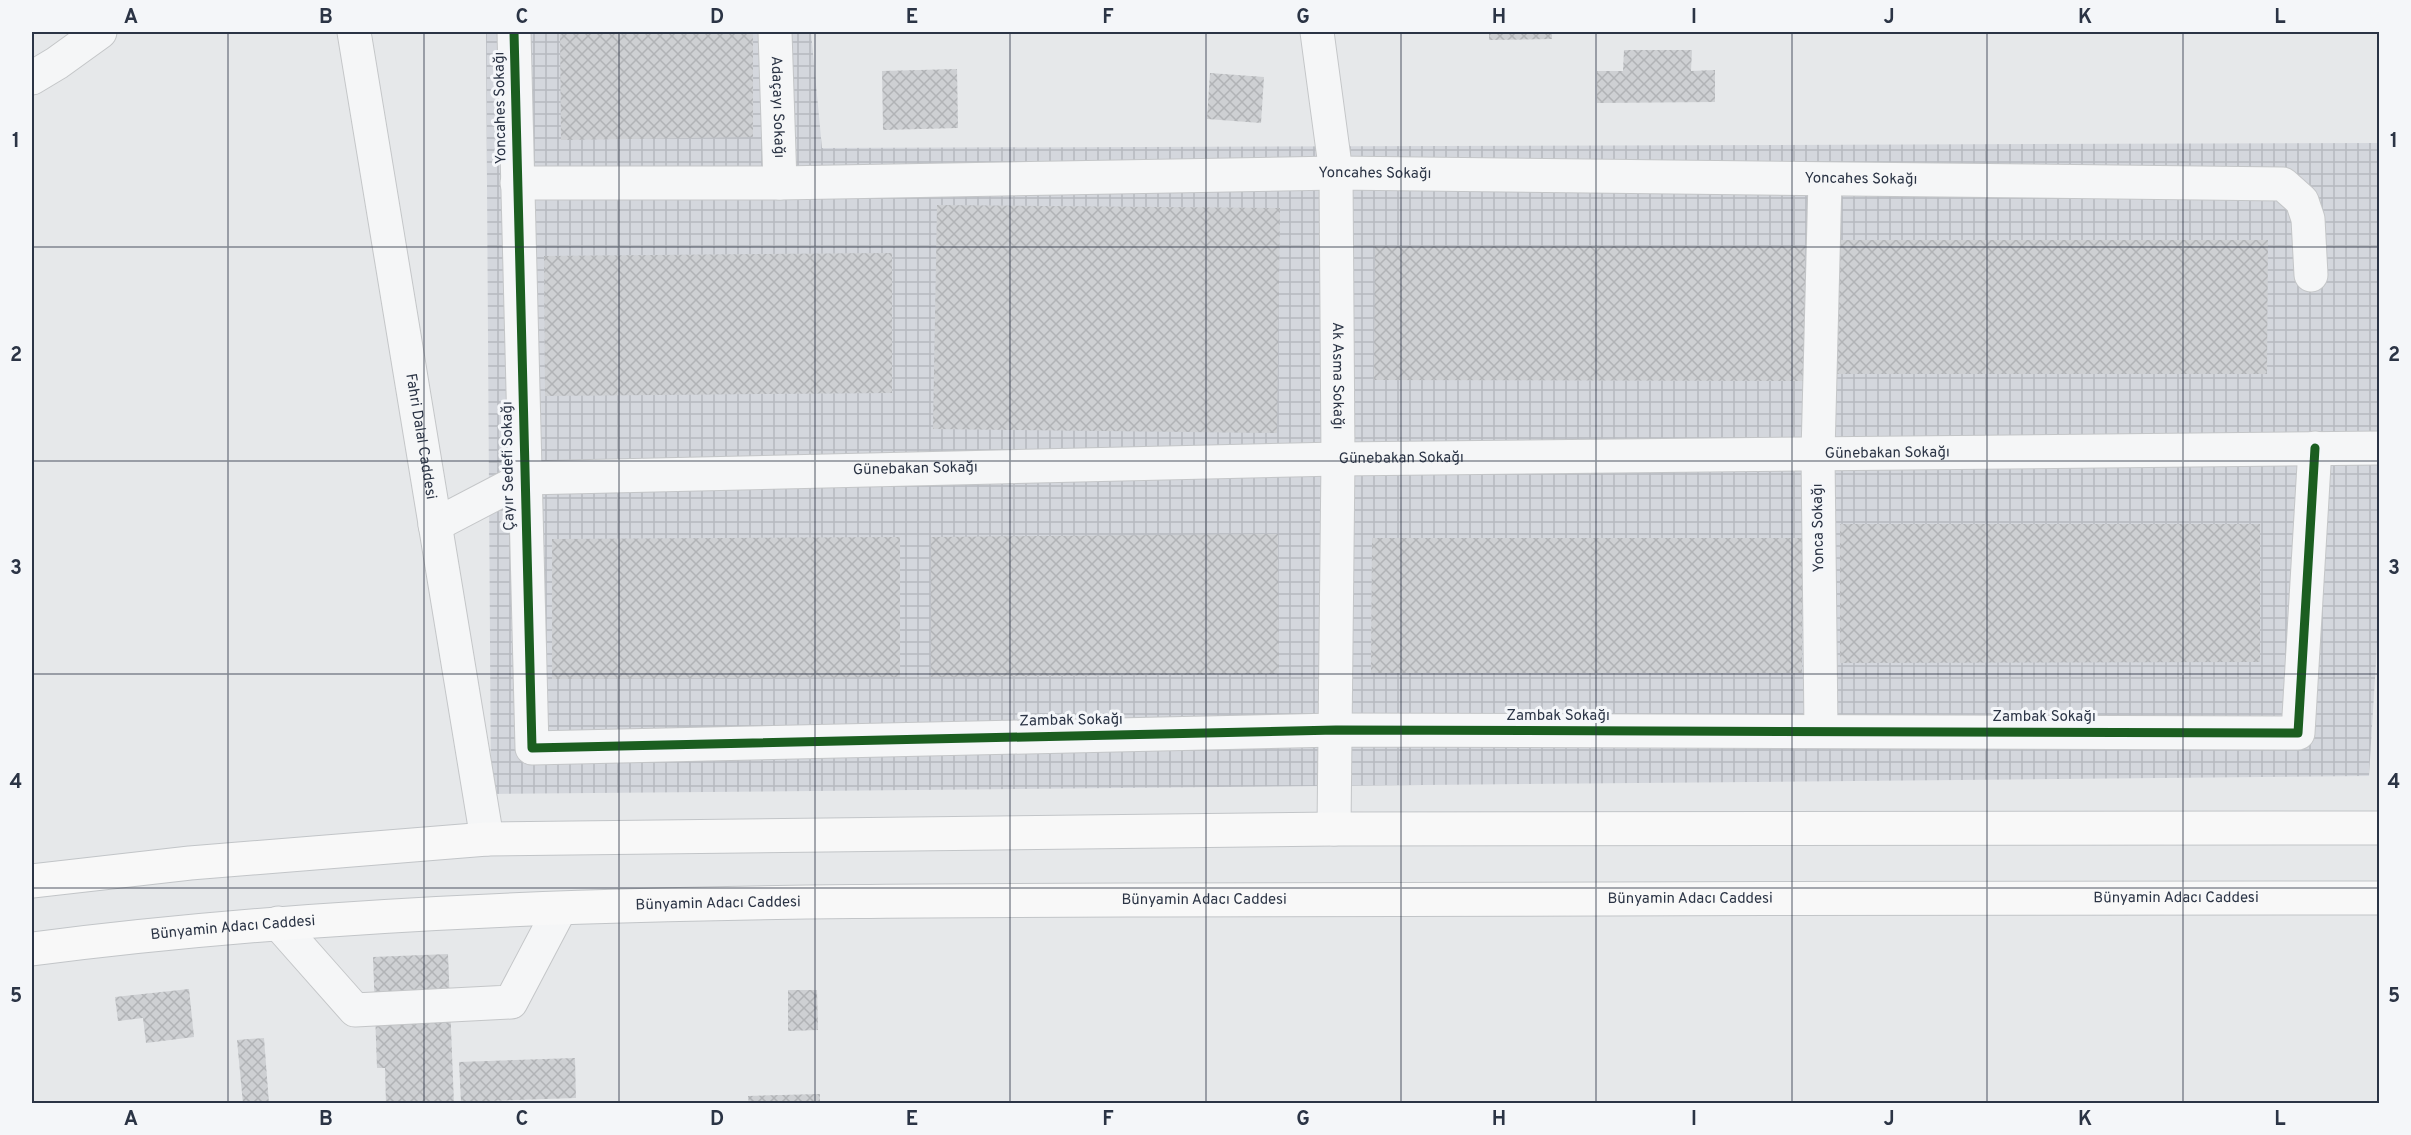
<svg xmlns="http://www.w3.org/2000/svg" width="2411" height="1135" font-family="Overpass,sans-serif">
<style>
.industrial{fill:url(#industrial-grid)}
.building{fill:url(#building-cross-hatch)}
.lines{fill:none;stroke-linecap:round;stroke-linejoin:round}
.minor-casing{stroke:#c4c6c8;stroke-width:35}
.major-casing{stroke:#c2c5c8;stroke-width:35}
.minor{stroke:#f5f6f7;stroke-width:33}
.major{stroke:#f8f8f8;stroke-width:33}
.cycleway-casing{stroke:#f4f6f9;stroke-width:13}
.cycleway{stroke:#1b5e20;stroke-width:9}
.grid{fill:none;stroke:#2b3445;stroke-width:1.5;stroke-opacity:0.55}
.labels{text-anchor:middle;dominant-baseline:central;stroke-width:6;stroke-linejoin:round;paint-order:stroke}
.street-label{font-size:15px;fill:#2b3445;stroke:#f4f6f9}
.neatline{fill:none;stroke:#2b3445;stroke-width:2}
.grid-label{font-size:20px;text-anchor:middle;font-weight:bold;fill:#2b3445}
</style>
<defs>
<pattern id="industrial-grid" width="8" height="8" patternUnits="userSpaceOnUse" patternTransform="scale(1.5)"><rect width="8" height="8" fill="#d4d7dd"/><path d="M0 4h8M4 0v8" fill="none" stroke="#b6b9bf"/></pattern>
<pattern id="building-cross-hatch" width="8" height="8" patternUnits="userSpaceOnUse" patternTransform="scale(1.5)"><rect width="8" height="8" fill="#ced0d3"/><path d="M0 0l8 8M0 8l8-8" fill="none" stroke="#b1b3b6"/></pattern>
</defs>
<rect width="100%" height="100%" fill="#e6e8ea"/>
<!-- industrial -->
<polygon class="industrial" points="486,32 811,32 822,148 2379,143 2380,597 2369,776 491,794"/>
<!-- building -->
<g class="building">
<polygon points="560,32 753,32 753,137 561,140"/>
<polygon points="1489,32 1552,32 1552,39 1489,40"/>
<polygon points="1624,50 1692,50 1691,71 1715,70 1715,102 1597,103 1597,71 1623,71"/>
<polygon points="957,69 958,128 883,130 882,71"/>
<polygon points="1210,73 1264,77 1261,123 1207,119"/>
<polygon points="937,205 1280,208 1277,433 933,429"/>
<polygon points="1837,240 2268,240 2267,374 1836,374"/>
<polygon points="1375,246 1805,246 1805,381 1374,380"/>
<polygon points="892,253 892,393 545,396 544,256"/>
<polygon points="1840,524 2260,524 2260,662 1840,663"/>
<polygon points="1278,534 1279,674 931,677 931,537"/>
<polygon points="900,537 900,677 552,679 552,539"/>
<polygon points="1372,538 1802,538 1802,673 1371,673"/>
<polygon points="448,954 454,1104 386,1104 385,1068 377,1068 373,957"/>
<polygon points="189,989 194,1037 146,1043 143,1018 118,1021 115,997"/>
<polygon points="788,990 817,990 818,1030 788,1031"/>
<polygon points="264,1038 269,1104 243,1104 237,1040"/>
<polygon points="575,1058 576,1098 461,1102 459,1062"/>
<polygon points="820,1094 820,1104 749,1104 748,1096"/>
</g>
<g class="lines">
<!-- minor casing -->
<g class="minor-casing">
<g id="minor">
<path id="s1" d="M 354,32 L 487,839"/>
<polyline points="514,32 532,748 1336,730 2298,733 2315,448"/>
<path id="s2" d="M 775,32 L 780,183"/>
<path id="s3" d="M 1317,32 L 1336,173 L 1338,459 L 1334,829"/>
<polyline points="32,78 57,63 100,32"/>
<path id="s4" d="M 517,183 L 780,183 L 1336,173 L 2283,184 L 2302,201 L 2308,219 L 2311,275"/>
<path id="s5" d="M 435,525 L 525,478 L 1338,459 L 2380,448"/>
<polyline points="1821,731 1818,453 1825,180"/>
<polyline points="278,923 355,1010 511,1002 560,909"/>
</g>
</g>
<!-- major casing -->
<g class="major-casing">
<g id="major">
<polyline points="32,881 190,863 487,839 1334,829 2380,828"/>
<path id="s6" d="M 32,949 C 402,901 778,901 1151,900 C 1561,899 1970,898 2380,898"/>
</g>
</g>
<!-- minor -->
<use href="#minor" class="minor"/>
<!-- major -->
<use href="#major" class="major"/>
<!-- cycleway casing -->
<g class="cycleway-casing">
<polyline id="cycleway" points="514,32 532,748 1336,730 2298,733 2315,448"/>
</g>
<!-- cycleway -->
<use href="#cycleway" class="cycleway"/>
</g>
<!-- grid -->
<path class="grid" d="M 228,32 L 228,1104M 424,32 L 424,1104M 619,32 L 619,1104M 815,32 L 815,1104M 1010,32 L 1010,1104M 1206,32 L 1206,1104M 1401,32 L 1401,1104M 1596,32 L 1596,1104M 1792,32 L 1792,1104M 1987,32 L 1987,1104M 2183,32 L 2183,1104M 32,247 L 2380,247M 32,461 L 2380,461M 32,674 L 2380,674M 32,888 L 2380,888"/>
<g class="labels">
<!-- street labels -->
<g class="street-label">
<text stroke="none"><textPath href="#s2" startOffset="75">Adaçayı Sokağı</textPath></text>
<text transform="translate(501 108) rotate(-91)">Yoncahes Sokağı</text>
<text stroke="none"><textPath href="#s4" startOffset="858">Yoncahes Sokağı</textPath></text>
<text stroke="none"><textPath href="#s4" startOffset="1344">Yoncahes Sokağı</textPath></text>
<text stroke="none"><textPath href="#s3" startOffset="345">Ak Asma Sokağı</textPath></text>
<text stroke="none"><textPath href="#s1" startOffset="410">Fahri Dalal Caddesi</textPath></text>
<text stroke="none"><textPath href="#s5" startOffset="1464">Günebakan Sokağı</textPath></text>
<text stroke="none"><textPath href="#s5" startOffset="978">Günebakan Sokağı</textPath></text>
<text transform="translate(509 466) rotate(-91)">Çayır Sedefi Sokağı</text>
<text stroke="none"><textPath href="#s5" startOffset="492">Günebakan Sokağı</textPath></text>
<text transform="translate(1819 528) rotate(-91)">Yonca Sokağı</text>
<text x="1558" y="716">Zambak Sokağı</text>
<text x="2044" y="717">Zambak Sokağı</text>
<text transform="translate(1071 721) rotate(-1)">Zambak Sokağı</text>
<text stroke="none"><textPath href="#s6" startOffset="2146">Bünyamin Adacı Caddesi</textPath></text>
<text stroke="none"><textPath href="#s6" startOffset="1660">Bünyamin Adacı Caddesi</textPath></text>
<text stroke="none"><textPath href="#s6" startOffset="1174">Bünyamin Adacı Caddesi</textPath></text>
<text stroke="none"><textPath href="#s6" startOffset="688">Bünyamin Adacı Caddesi</textPath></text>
<text stroke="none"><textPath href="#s6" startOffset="202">Bünyamin Adacı Caddesi</textPath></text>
</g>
</g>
<!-- border -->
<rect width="2411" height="1135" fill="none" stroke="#f4f6f9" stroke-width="66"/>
<rect x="33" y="33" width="2345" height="1069" class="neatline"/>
<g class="grid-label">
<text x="131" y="23">A</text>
<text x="326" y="23">B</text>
<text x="522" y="23">C</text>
<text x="717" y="23">D</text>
<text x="912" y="23">E</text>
<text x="1108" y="23">F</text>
<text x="1303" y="23">G</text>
<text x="1499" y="23">H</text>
<text x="1694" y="23">I</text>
<text x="1889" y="23">J</text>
<text x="2085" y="23">K</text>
<text x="2280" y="23">L</text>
<text x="16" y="147">1</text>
<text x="2394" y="147">1</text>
<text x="16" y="361">2</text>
<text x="2394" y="361">2</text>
<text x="16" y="574">3</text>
<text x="2394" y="574">3</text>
<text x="16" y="788">4</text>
<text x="2394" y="788">4</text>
<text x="16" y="1002">5</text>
<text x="2394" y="1002">5</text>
<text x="131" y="1125">A</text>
<text x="326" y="1125">B</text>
<text x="522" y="1125">C</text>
<text x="717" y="1125">D</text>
<text x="912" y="1125">E</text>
<text x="1108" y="1125">F</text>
<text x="1303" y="1125">G</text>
<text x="1499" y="1125">H</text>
<text x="1694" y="1125">I</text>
<text x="1889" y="1125">J</text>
<text x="2085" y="1125">K</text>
<text x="2280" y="1125">L</text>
</g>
</svg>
